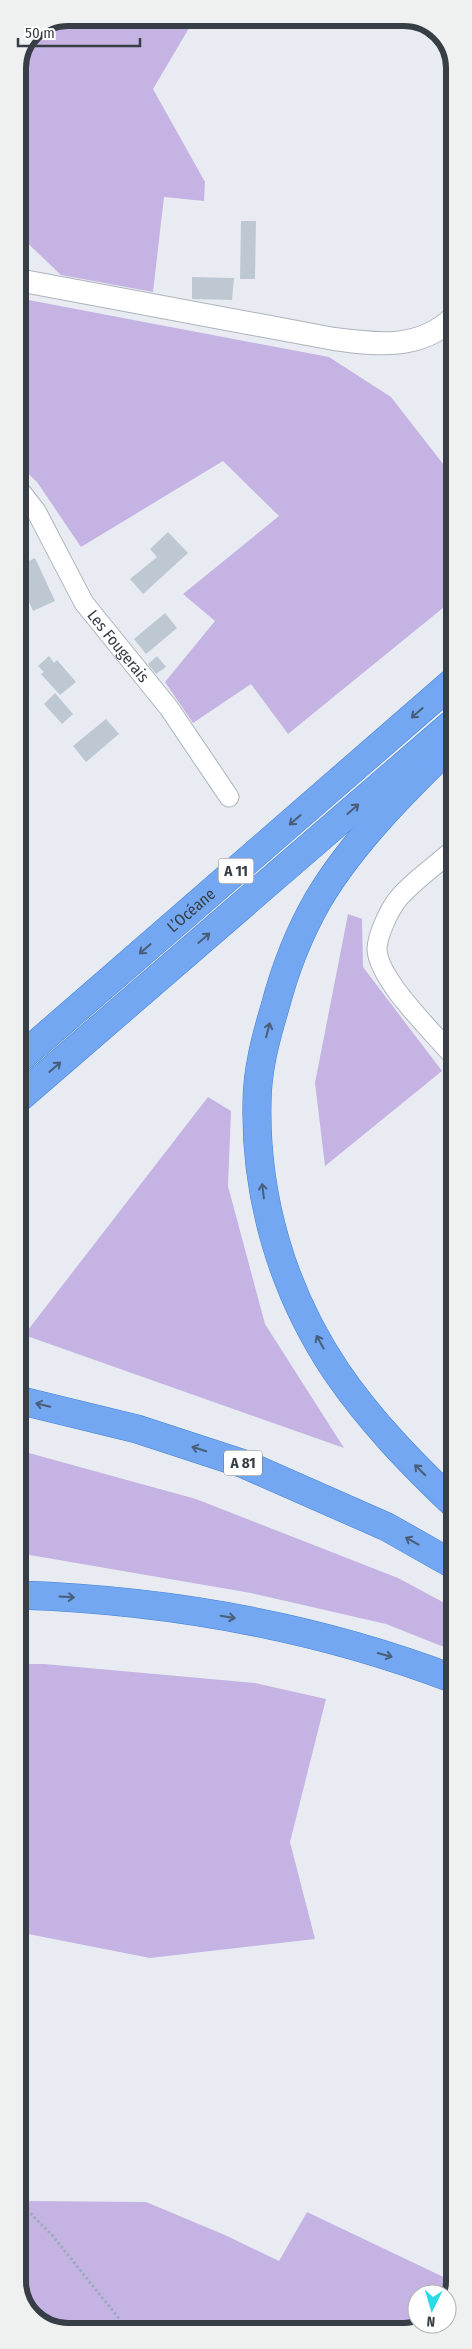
<svg xmlns="http://www.w3.org/2000/svg" width="472" height="2349" font-family="'Fira Sans Condensed',sans-serif">
<style>
.green{fill:#c5b4e3}
.building{fill:#bec8d3}
.lines{fill:none;stroke-linecap:round;stroke-linejoin:round}
.service-casing{stroke:#abb3bd;stroke-width:11}
.minor-casing{stroke:#abb3bd;stroke-width:21}
.tertiary-casing{stroke:#abb3bd;stroke-width:24}
.motorway-casing{stroke:#4482d0;stroke-width:29}
.path{stroke:#9dabbe;stroke-width:3;stroke-dasharray:2.5 2.5;stroke-linecap:butt}
.service{stroke:#fff;stroke-width:9}
.minor{stroke:#fff;stroke-width:19}
.tertiary{stroke:#fff;stroke-width:22}
.motorway{stroke:#73a7f2;stroke-width:28}
.oneway{stroke:#495e79}
.labels{text-anchor:middle;dominant-baseline:central;stroke-width:4;stroke-linejoin:round;paint-order:stroke}
.shield{fill:#fff;stroke:#73787d;stroke-width:1}
.shield-label{font-size:15px;font-weight:bold;fill:#373e45}
.street-label{font-size:16px;fill:#373e45;stroke:#fff}
.rim{fill:none;stroke:#373e45;stroke-width:6}
</style>
<rect width="100%" height="100%" fill="#e8ecf2"/>
<!-- green -->
<g class="green">
<polygon points="68,18 195,18 153,89 205,182 204,201 164,197 153,292 61,275 18,234 18,68 33,32"/>
<polygon points="18,298 329,357 391,397 454,478 454,599 288,734 251,684 193,723 165,682 215,621 183,594 279,516 223,461 81,547 37,482 18,464"/>
<polygon points="348,914 362,919 363,967 442,1071 325,1166 315,1083"/>
<polygon points="208,1097 231,1111 228,1186 265,1324 344,1448 24,1335"/>
<polygon points="18,1450 196,1499 398,1578 454,1608 454,1651 386,1624 251,1593 18,1553"/>
<polygon points="18,1664 44,1664 255,1683 326,1699 290,1842 315,1939 150,1958 18,1932"/>
<polygon points="18,2196 28,2201 146,2202 225,2235 279,2261 307,2212 454,2282 447,2301 447,2294 417,2294 417,2324 424,2324 411,2331 62,2331 33,2317 18,2288"/>
</g>
<!-- building -->
<g class="building">
<polygon points="241,221 256,221 255,279 240,279"/>
<polygon points="192,277 234,278 232,300 192,299"/>
<polygon points="168,532 188,553 143,594 130,579 157,557 150,549"/>
<polygon points="35,558 55,601 33,611 18,577 18,566"/>
<polygon points="165,613 177,628 146,654 134,639"/>
<polygon points="49,656 54,663 57,660 76,682 60,695 41,674 44,672 38,666"/>
<polygon points="157,656 166,667 156,674 148,664"/>
<polygon points="55,693 73,714 62,724 44,704"/>
<polygon points="106,719 119,734 86,762 73,746"/>
</g>
<g class="lines">
<!-- service casing -->
<g class="service-casing">
<polyline id="service" points="442,329 454,341"/>
</g>
<!-- minor casing -->
<g class="minor-casing">
<g id="minor">
<path id="s1" d="M 18,488 L 36,511 L 84,603 L 169,708 L 229,797"/>
<path d="M 454,849 C 440,862 404,888 395,903 C 388,913 377,937 377,949 C 378,980 434,1033 454,1057"/>
</g>
</g>
<!-- tertiary casing -->
<g class="tertiary-casing">
<path id="tertiary" d="M 18,280 L 334,339 C 378,345 420,350 454,317"/>
</g>
<!-- motorway casing -->
<g class="motorway-casing">
<g id="motorway">
<path d="M 454,742 C 406,789 353,841 318,900 C 299,933 285,969 275,1007 C 266,1037 257,1070 257,1103 C 255,1198 283,1292 336,1371 C 370,1421 411,1463 454,1504"/>
<path id="s2" d="M 18,1060 L 454,681"/>
<polyline points="18,1099 454,722"/>
<polyline points="18,1400 137,1429 244,1464 387,1527 454,1565"/>
<path d="M 18,1595 C 167,1600 315,1626 454,1679"/>
</g>
</g>
<!-- path -->
<polyline class="path" points="18,2205 28,2211 52,2235 129,2331"/>
<!-- service -->
<use href="#service" class="service"/>
<!-- minor -->
<use href="#minor" class="minor"/>
<!-- tertiary -->
<use href="#tertiary" class="tertiary"/>
<!-- motorway -->
<use href="#motorway" class="motorway"/>
</g>
<!-- one-way arrows -->
<defs><path id="oneway-shaft" d="M-6 0H5M1.5-3L5.5 0L1.5 3" fill="none" stroke-width="1.6" stroke-linecap="round" stroke-linejoin="round" transform="scale(1.25)"/></defs>
<g class="oneway">
<use href="#oneway-shaft" transform="translate(417 713) rotate(139)"/>
<use href="#oneway-shaft" transform="translate(353 809) rotate(-41)"/>
<use href="#oneway-shaft" transform="translate(295 820) rotate(139)"/>
<use href="#oneway-shaft" transform="translate(204 938) rotate(-41)"/>
<use href="#oneway-shaft" transform="translate(145 949) rotate(139)"/>
<use href="#oneway-shaft" transform="translate(268 1030) rotate(-75)"/>
<use href="#oneway-shaft" transform="translate(55 1067) rotate(-41)"/>
<use href="#oneway-shaft" transform="translate(263 1191) rotate(-97)"/>
<use href="#oneway-shaft" transform="translate(320 1342) rotate(-119)"/>
<use href="#oneway-shaft" transform="translate(43 1405) rotate(-166)"/>
<use href="#oneway-shaft" transform="translate(199 1449) rotate(-162)"/>
<use href="#oneway-shaft" transform="translate(420 1470) rotate(-135)"/>
<use href="#oneway-shaft" transform="translate(412 1541) rotate(-151)"/>
<use href="#oneway-shaft" transform="translate(67 1597) rotate(3)"/>
<use href="#oneway-shaft" transform="translate(228 1617) rotate(9)"/>
<use href="#oneway-shaft" transform="translate(385 1655) rotate(16)"/>
</g>
<g class="labels">
<!-- shield labels -->
<g class="shield">
<rect x="218.5" y="858.5" width="35" height="25" rx="4"/>
<rect x="224" y="1450.5" width="38" height="25" rx="4"/>
</g>
<g class="shield-label">
<text x="236" y="871">A 11</text>
<text x="243" y="1463">A 81</text>
</g>
<!-- street labels -->
<g class="street-label">
<text stroke="none"><textPath href="#s1" startOffset="188">Les Fougerais</textPath></text>
<text stroke="none"><textPath href="#s2" startOffset="229">L’Océane</textPath></text>
</g>
</g>
<!-- crop -->
<path d="M0 0H472V2349H0ZM68 26H404A42 42 0 0 1 446 68V2281A42 42 0 0 1 404 2323H68A42 42 0 0 1 26 2281V68A42 42 0 0 1 68 26Z" fill="#eff0f0" fill-rule="evenodd"/>
<path class="rim" d="M68 26H404A42 42 0 0 1 446 68V2281A42 42 0 0 1 404 2323H68A42 42 0 0 1 26 2281V68A42 42 0 0 1 68 26Z"/>
<!-- north arrow -->
<g transform="translate(432 2309) rotate(185)"><circle r="24" fill="#ffffff" stroke="#afb2b5"/>
<path d="M0-4L9 19L0 12L-9 19Z" fill="#29dae8"/>
<text y="-8" font-size="14" font-weight="bold" text-anchor="middle" fill="#373e45">N</text>
</g>
<!-- scale -->
<path d="M18 38v8h122v-8" fill="none" stroke="#373e45" stroke-width="2.5"/>
<text x="25" y="38" font-size="15" fill="#373e45" stroke="#ffffff" stroke-width="4" paint-order="stroke">50 m</text>
</svg>
